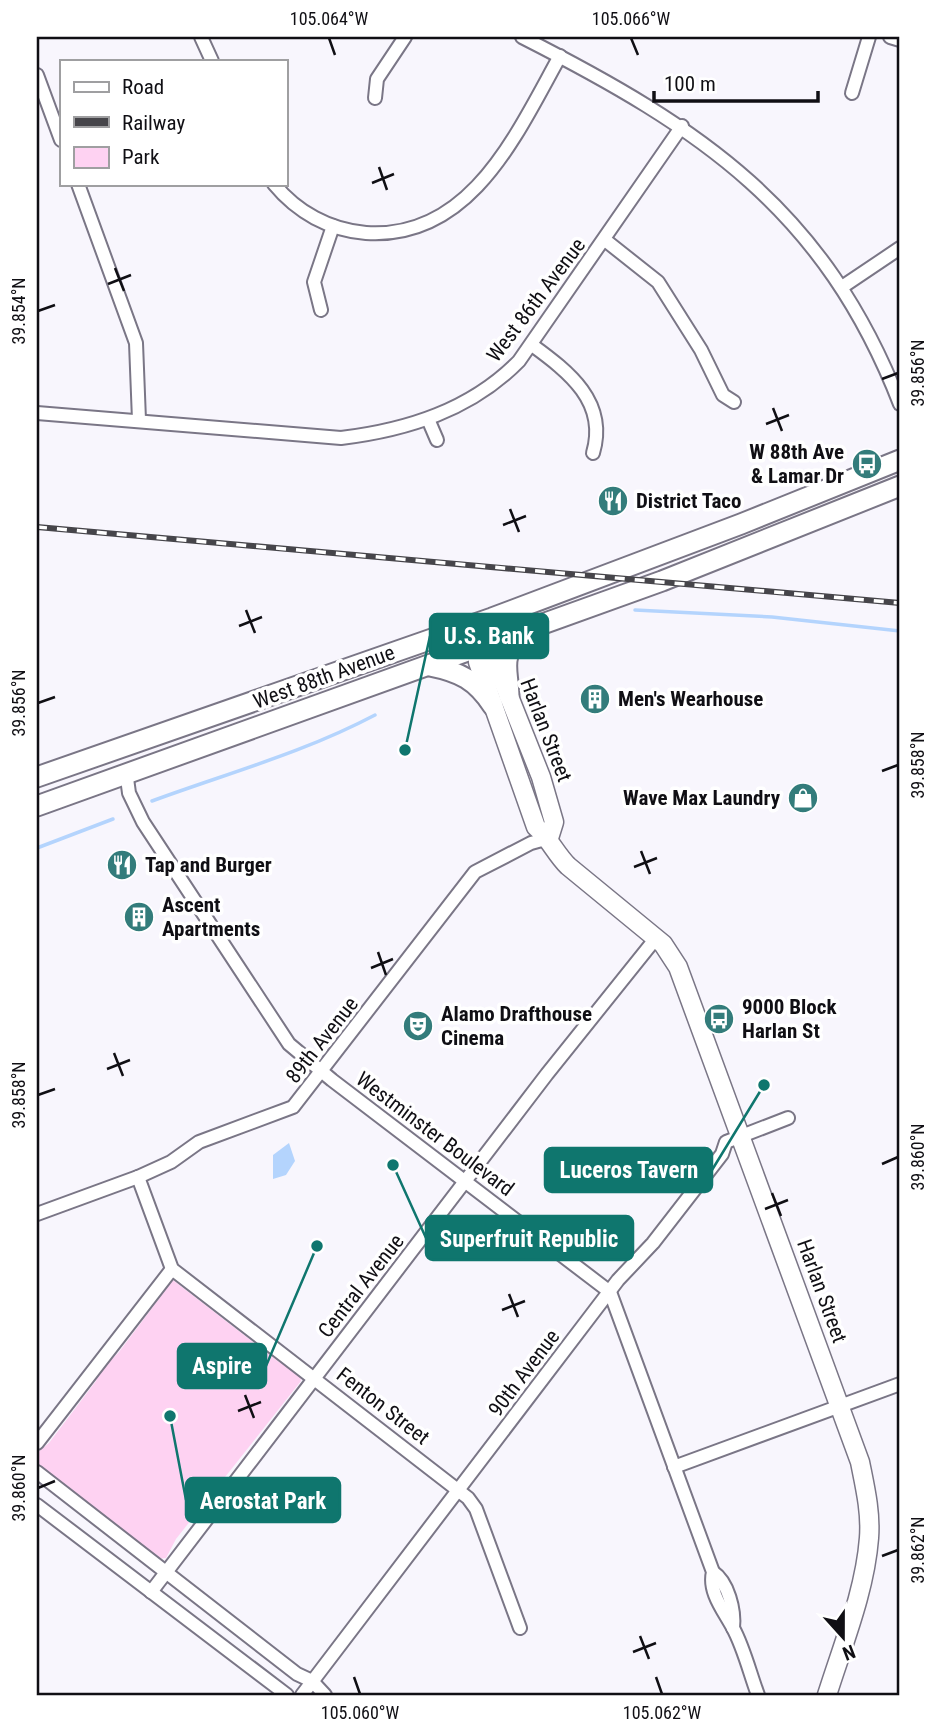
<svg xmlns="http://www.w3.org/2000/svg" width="937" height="1732" font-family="'Roboto Condensed',sans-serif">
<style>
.green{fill:#fed2f2}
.water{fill:#b4d4fd}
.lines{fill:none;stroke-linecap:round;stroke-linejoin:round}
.stream{stroke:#b4d4fd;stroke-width:3.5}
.street-casing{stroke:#7a7686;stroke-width:16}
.secondary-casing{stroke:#7a7686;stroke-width:21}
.primary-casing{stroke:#7a7686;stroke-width:23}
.street{stroke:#fff;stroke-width:12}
.secondary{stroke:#fff;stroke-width:18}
.primary{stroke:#fff;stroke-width:19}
.rail-casing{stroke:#46454a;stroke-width:6}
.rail{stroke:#fff;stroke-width:3.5;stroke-dasharray:10;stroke-linecap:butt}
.ticks{fill:none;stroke:#100f14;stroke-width:2.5}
.labels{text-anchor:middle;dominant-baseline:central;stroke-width:7;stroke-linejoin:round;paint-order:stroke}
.street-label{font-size:21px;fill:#100f14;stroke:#fff}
.poi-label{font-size:21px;font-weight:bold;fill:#100f14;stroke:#fff;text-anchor:start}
.leader{fill:none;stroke:#0f766e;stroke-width:2.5}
.callout-dot{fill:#0f766e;stroke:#fff;stroke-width:2.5}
.callout{fill:#0f766e;stroke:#0f766e;stroke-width:2.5}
.callout-label{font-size:23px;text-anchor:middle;font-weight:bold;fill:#fff}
.neatline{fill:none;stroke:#100f14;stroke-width:2.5}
.ticks-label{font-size:18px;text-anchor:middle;fill:#100f14}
</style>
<rect width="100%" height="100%" fill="#f8f6fd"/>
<!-- green -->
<polygon class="green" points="173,1280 279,1362 300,1375 301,1381 176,1539 166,1558 158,1559 37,1466 37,1453 49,1443 96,1381 99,1372 119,1352"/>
<!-- water -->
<polygon class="water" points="289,1143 295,1161 286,1175 273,1179 273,1155"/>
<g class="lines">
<!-- stream -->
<g class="stream">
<polyline points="635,610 772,617 900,631"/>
<path d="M 152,801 C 228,773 303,753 375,715"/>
<polyline points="37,848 113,819"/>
</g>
<!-- street casing -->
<g class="street-casing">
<g id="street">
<polyline points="201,37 212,61"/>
<path d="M 522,37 C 701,128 824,209 900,404"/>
<polyline points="890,37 900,40"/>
<polyline points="37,75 61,140"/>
<polyline points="852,93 869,37"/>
<polyline points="375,98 377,79 405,37"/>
<polyline points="78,184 136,343 139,420"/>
<path d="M 274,184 C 297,212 329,230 366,233 C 471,240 517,133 560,56"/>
<polyline points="605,240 658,282 701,350 723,395 734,402"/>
<polyline points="842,287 900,248"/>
<polyline points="321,310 314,282 333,226"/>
<path d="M 532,345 C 569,372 608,402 593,453"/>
<path d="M 37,413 L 341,438 C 407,430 471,410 519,361 L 682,126"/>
<polyline points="428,419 437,440"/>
<path d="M 126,771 L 129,793 L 143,822 L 289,1044 L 332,1080 L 610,1292 L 713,1572 C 708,1592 724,1611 733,1628 C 744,1648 750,1674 758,1695"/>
<polyline points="138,1177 172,1269 468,1498 476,1509 520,1628"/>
<polyline points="37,1214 138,1177 171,1162 199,1142 293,1107 475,872 531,843 549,838"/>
<polyline points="37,1443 172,1269"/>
<polyline points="674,1467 900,1384"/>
<polyline points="37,1472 297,1674 312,1681 325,1695"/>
<polyline points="37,1505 287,1695"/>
<path d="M 713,1572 C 728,1582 735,1610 733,1628"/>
<polyline points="151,1592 547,1074 656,938"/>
<polyline points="302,1695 618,1280 653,1243 722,1154 726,1142 788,1118"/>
</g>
</g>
<!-- secondary casing -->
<g class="secondary-casing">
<g id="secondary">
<path d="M 470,626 L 478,648 L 478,662 L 536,827 C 550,839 555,853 568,866 L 663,944 L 678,967 L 860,1462 C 865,1487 871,1512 869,1538 C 865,1591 843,1644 827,1695"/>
<polyline points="478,648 493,656 541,777 554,822 549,838"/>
</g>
</g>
<!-- primary casing -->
<g class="primary-casing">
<g id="primary">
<path d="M 430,666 C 460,672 476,680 493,706"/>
<path d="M 509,696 C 508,665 498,656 527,633"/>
<polyline points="37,777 492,618 741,524 900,460"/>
<polyline points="37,806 662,581 900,486"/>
</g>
</g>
<!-- street -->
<use href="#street" class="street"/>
<!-- secondary -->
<use href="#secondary" class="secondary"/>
<!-- primary -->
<use href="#primary" class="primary"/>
<!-- rail casing -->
<g class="rail-casing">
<polyline id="rail" points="37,527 900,603"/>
</g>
<!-- rail -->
<use href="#rail" class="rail"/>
</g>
<!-- ticks -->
<path class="ticks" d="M 329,38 L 335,55M 631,38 L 638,55M 379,167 L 387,190M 372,183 L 394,174M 115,268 L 124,291M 108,284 L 131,275M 38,311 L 55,305M 882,379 L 898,373M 773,408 L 782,431M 766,424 L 789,415M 510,509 L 519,532M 503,525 L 526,516M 246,610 L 255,633M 239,626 L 262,617M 38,703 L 55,697M 882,771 L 898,765M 641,851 L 650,874M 634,867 L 657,858M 378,952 L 386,975M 371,968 L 393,959M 114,1053 L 123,1076M 107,1069 L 130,1060M 38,1095 L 55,1089M 882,1164 L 898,1157M 772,1193 L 781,1216M 765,1209 L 788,1200M 509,1294 L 518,1317M 502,1310 L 525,1301M 245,1395 L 254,1418M 238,1411 L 261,1402M 38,1488 L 55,1481M 882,1556 L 898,1550M 640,1636 L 649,1659M 633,1652 L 656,1643M 354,1677 L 360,1694M 656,1677 L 662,1694"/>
<!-- icons -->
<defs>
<g id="bus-disc" transform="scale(1.575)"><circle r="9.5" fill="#337c7b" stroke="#fff"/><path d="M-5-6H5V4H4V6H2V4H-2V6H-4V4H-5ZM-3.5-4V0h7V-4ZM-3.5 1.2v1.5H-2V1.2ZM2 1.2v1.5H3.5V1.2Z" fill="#fff"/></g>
<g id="restaurant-disc" transform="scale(1.575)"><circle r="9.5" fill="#337c7b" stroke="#fff"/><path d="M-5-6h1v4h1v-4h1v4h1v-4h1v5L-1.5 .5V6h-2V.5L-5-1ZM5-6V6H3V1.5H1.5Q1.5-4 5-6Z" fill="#fff"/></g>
<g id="building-disc" transform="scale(1.575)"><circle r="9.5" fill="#337c7b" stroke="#fff"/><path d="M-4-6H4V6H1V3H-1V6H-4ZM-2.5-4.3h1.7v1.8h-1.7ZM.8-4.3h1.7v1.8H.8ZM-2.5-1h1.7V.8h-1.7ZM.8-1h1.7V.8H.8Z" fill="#fff"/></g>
<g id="shop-disc" transform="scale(1.575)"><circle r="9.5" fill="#337c7b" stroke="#fff"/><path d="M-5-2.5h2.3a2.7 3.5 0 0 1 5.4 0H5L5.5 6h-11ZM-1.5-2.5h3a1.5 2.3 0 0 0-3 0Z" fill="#fff"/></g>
<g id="theatre-disc" transform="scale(1.575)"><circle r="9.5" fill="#337c7b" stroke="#fff"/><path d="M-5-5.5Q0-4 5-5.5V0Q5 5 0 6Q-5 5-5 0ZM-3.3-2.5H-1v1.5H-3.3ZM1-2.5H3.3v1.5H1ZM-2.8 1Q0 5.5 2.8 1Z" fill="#fff"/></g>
</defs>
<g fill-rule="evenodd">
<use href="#bus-disc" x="867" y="464"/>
<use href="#restaurant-disc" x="613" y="501"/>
<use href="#building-disc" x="595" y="699"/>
<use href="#shop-disc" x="803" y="798"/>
<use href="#restaurant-disc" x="122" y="865"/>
<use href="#building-disc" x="139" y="917"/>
<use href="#bus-disc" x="719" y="1019"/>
<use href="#theatre-disc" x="418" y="1026"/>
</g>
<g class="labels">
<!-- street labels -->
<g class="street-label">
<text transform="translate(536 300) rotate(-53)">West 86th Avenue</text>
<text transform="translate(324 677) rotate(-20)">West 88th Avenue</text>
<text transform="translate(546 730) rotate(69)">Harlan Street</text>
<text transform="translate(322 1040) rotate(-52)">89th Avenue</text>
<text transform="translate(435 1134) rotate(37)">Westminster Boulevard</text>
<text transform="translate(361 1286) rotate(-52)">Central Avenue</text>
<text transform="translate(822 1291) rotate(70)">Harlan Street</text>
<text transform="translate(524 1373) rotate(-53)">90th Avenue</text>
<text transform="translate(383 1406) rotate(38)">Fenton Street</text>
</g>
<!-- poi labels -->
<g class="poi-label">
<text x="844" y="452" text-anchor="end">W 88th Ave<tspan x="844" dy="24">&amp; Lamar Dr</tspan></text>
<text x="636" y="501">District Taco</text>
<text x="618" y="699">Men's Wearhouse</text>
<text x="780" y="798" text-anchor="end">Wave Max Laundry</text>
<text x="145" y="865">Tap and Burger</text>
<text x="162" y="905">Ascent<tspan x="162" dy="24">Apartments</tspan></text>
<text x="742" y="1007">9000 Block<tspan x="742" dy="24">Harlan St</tspan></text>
<text x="441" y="1014">Alamo Drafthouse<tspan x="441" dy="24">Cinema</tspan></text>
</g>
</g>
<!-- callouts -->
<path class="leader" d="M405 750L430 636M764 1085L712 1170M393 1165L426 1238M317 1246L266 1366M170 1416L186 1500"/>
<g class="callout-dot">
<circle cx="405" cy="750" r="7"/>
<circle cx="764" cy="1085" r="7"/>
<circle cx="393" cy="1165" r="7"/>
<circle cx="317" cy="1246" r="7"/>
<circle cx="170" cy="1416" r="7"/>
</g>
<g class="callout">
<rect x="430" y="614" width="118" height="44" rx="7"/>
<rect x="545" y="1148" width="167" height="44" rx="7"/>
<rect x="426" y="1216" width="207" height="44" rx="7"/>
<rect x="178" y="1344" width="88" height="44" rx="7"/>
<rect x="186" y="1478" width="154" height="44" rx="7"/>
</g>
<g class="callout-label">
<text x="489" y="644">U.S. Bank</text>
<text x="629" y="1178">Luceros Tavern</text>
<text x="529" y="1247">Superfruit Republic</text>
<text x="222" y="1374">Aspire</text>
<text x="263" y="1509">Aerostat Park</text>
</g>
<!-- border -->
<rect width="937" height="1732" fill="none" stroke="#ffffff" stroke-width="77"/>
<!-- legend -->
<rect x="60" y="60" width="228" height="126" fill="#ffffff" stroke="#9f9fa1" stroke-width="2"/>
<rect x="74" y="82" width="35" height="10" fill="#ffffff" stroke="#9f9fa1" stroke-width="2"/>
<text x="122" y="94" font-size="21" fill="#100f14">Road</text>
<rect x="74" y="117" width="35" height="10" fill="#46454a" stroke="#9f9fa1" stroke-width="2"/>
<text x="122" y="130" font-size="21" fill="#100f14">Railway</text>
<rect x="74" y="147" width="35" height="21" fill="#fed2f2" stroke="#9f9fa1" stroke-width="2"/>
<text x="122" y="164" font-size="21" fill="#100f14">Park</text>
<!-- north arrow -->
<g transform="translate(843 1637) rotate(159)" stroke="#ffffff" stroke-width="5" paint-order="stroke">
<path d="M0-5L12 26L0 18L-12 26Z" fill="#100f14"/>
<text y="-10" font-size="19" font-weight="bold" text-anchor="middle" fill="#100f14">N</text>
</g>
<!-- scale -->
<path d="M654 91v10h164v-10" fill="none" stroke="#100f14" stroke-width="3.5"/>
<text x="664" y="91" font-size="21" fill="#100f14" stroke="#ffffff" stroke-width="5" paint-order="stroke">100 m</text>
<rect x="38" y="38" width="860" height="1656" class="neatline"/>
<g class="ticks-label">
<text x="329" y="25">105.064°W</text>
<text x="631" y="25">105.066°W</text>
<text transform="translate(19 311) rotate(-90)" y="6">39.854°N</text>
<text transform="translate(918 373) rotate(-90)" y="6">39.856°N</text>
<text transform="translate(19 703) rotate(-90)" y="6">39.856°N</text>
<text transform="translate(918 765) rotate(-90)" y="6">39.858°N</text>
<text transform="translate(19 1095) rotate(-90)" y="6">39.858°N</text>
<text transform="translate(918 1157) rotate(-90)" y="6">39.860°N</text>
<text transform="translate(19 1488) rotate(-90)" y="6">39.860°N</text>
<text transform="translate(918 1550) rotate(-90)" y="6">39.862°N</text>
<text x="360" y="1719">105.060°W</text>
<text x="662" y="1719">105.062°W</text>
</g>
</svg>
